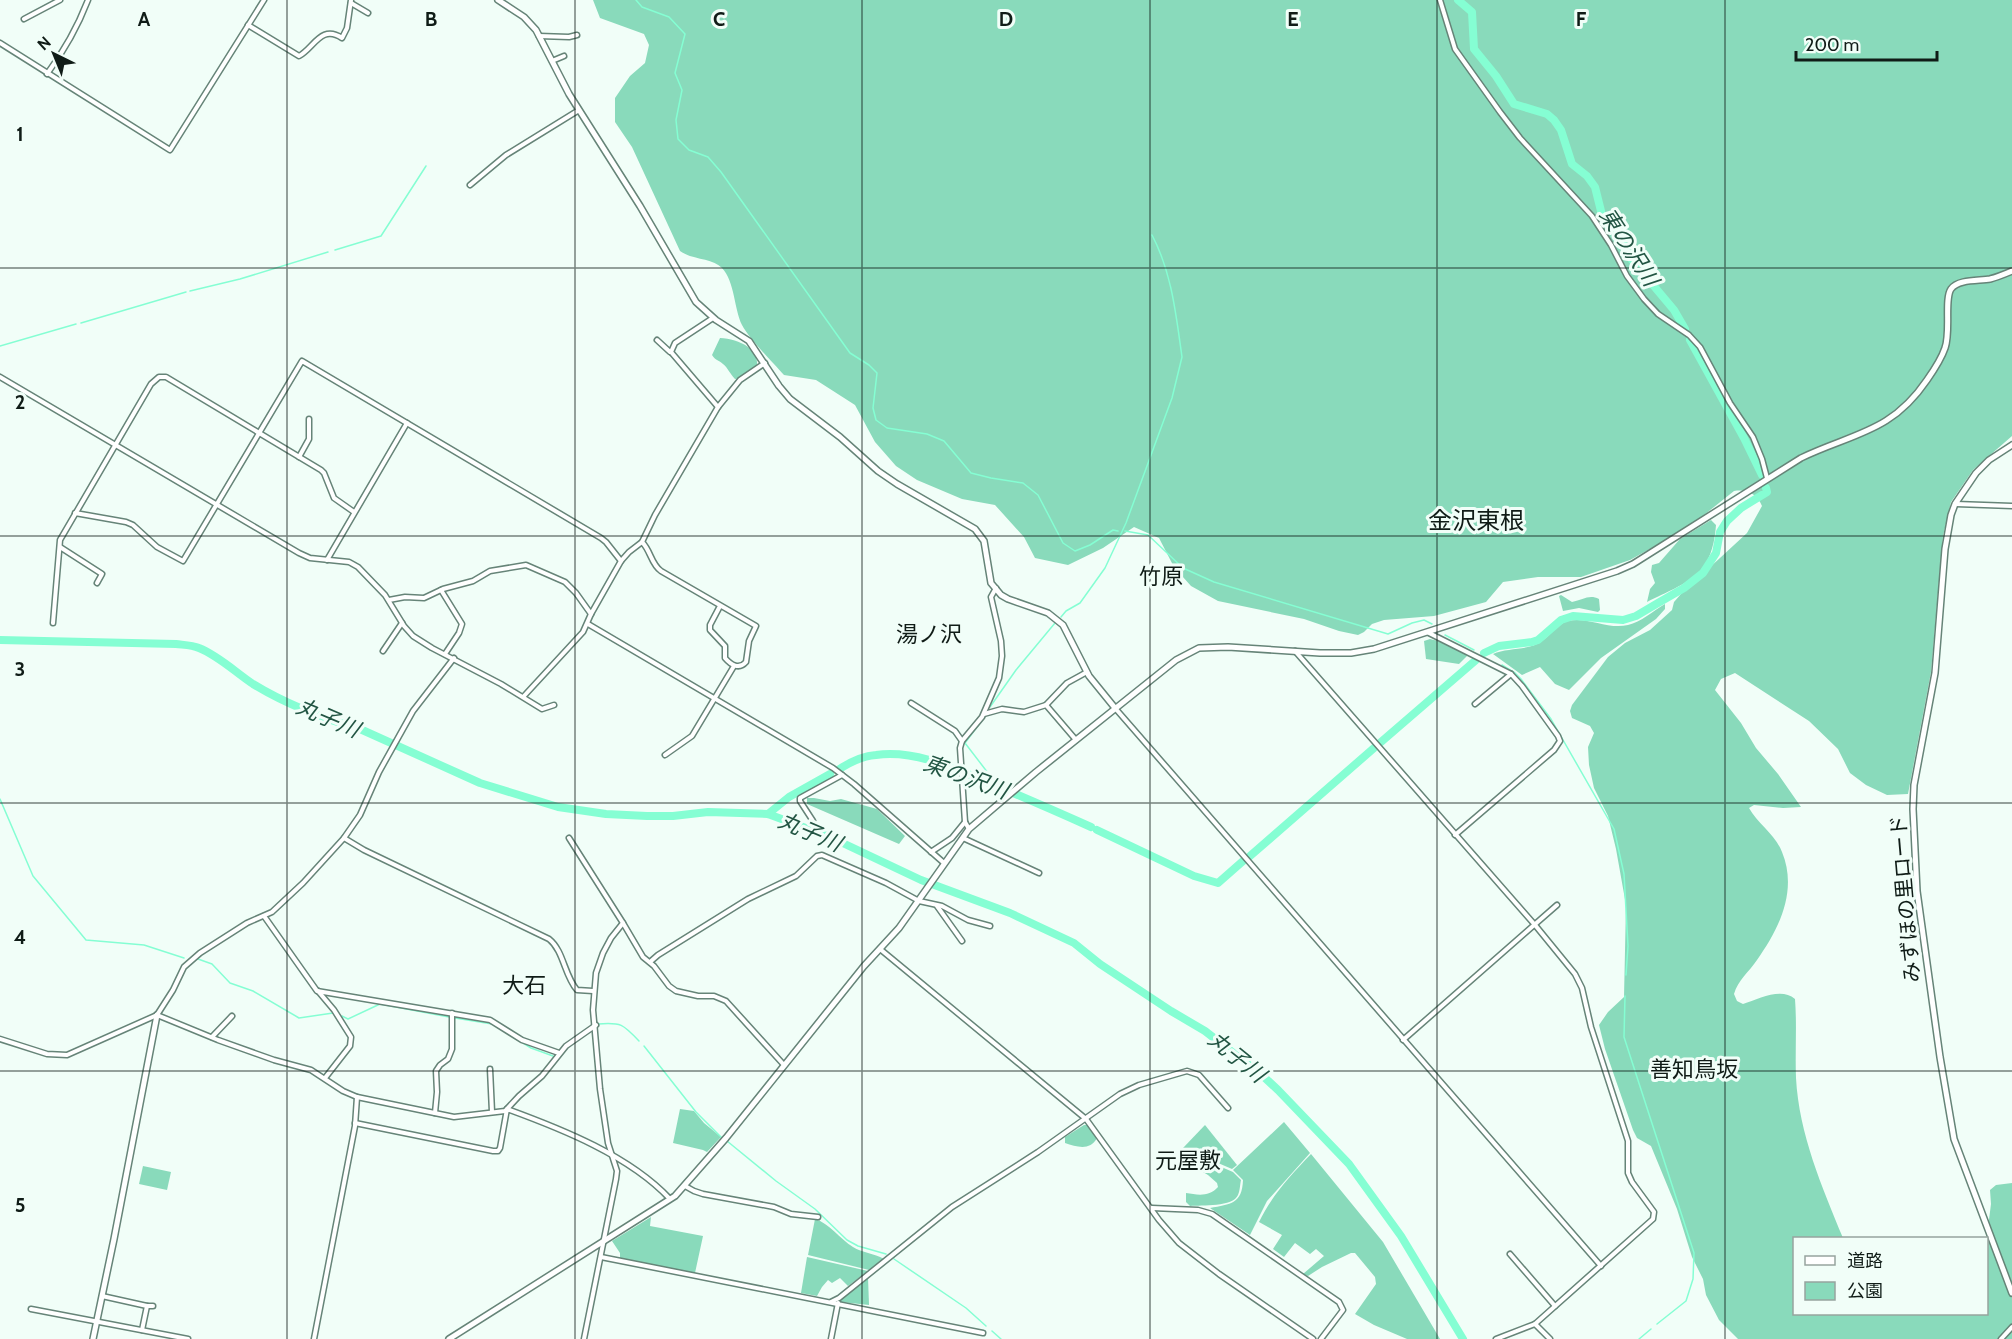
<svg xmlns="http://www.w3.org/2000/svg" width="2012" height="1339" font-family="Cabin,'Noto Sans JP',sans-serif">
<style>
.green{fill:#89dabb}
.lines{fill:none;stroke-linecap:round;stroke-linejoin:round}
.stream{stroke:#85fed3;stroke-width:1.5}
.river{stroke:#85fed3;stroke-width:8}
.minor-casing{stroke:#668478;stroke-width:7}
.tertiary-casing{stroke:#668478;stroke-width:8}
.minor{stroke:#fff;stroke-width:4}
.tertiary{stroke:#fff;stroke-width:5}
.grid{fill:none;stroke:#101c17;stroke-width:1.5;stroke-opacity:0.55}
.labels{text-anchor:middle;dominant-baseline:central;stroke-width:6;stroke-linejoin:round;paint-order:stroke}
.street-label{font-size:21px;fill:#101c17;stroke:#f1fef8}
.water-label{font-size:22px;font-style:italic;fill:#225543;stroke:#f1fef8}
.neighbourhood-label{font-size:22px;fill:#101c17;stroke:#f1fef8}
.quarter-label{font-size:24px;fill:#101c17;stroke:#f1fef8}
.grid-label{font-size:20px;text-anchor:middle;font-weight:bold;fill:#101c17;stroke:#f1fef8;stroke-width:6;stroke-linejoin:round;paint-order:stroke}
</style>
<rect width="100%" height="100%" fill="#f1fef8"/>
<!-- green -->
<g class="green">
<path d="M 593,0 L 2012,0 L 2012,436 L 1973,470 L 1951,502 L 1943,536 L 1931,672 L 1908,794 L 1887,795 L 1866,785 L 1850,773 L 1838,749 L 1809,721 L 1735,673 L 1721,679 L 1715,690 L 1741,723 L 1756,748 L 1778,774 L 1801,807 L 1783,808 L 1754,805 L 1749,808 C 1758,824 1775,834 1782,852 C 1798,891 1779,929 1757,960 C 1749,972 1738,980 1734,994 L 1737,1001 L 1743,1004 C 1759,999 1781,987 1795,999 C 1797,1025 1795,1052 1796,1078 C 1799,1134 1822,1187 1843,1238 L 1794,1238 L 1794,1314 L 1986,1314 L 1986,1243 L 1991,1204 L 1990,1190 L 1996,1185 L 2012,1183 L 2012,1339 L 1738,1339 L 1719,1320 L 1706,1295 L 1703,1279 L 1692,1257 L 1677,1209 L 1651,1146 L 1637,1138 L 1633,1130 L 1605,1049 L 1599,1025 L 1608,1012 L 1624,997 L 1626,905 L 1616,849 L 1608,816 L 1594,788 L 1589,765 L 1588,747 L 1594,733 L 1590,726 L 1572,718 L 1570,711 L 1572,705 L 1608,657 L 1625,643 L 1650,630 L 1672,610 L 1674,602 L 1681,594 L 1747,533 L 1762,506 C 1757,493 1746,489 1734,491 L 1689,527 L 1630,560 L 1581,577 L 1538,577 L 1503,582 L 1486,602 L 1434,616 L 1384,620 L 1372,624 L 1364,632 L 1358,635 L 1339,631 L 1304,619 L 1218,601 L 1191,586 L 1174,567 L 1159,538 L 1134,527 L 1103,548 L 1068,565 L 1035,558 L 1024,537 L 995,505 L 962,499 L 917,480 L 896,466 L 875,442 L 855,405 L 816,380 L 784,375 C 772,361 750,340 742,325 C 734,309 735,282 722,268 C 713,258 692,260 680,251 L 632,147 L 615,122 L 615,98 L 630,76 L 645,63 L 649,45 L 644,34 L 600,18 Z"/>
<path d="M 720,338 C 739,339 763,349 756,372 L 747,378 L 735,379 C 730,374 728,368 723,364 C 719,360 716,361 712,355 Z"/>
<path d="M 1711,520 L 1716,525 C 1712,577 1689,581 1647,602 L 1650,589 L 1655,583 L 1651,572 L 1652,565 L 1659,563 L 1680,539 Z"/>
<path d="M 1561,595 L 1572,602 C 1583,600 1589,594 1599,599 L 1600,610 L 1598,612 L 1579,608 L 1563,611 L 1559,596 Z"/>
<path d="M 1665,604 L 1665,609 L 1656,619 L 1601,658 L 1569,690 L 1555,684 L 1540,667 L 1522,675 L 1493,654 C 1508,647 1529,651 1542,641 C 1551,635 1557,624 1568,621 C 1587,616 1608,630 1628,625 C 1641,622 1653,611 1665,604 Z"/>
<polygon points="1430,639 1438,641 1466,654 1467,656 1459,664 1426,659 1424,641"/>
<polygon points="807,798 814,798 830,801 841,799 877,809 905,836 899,844 807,804"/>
<polygon points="680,1109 694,1111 704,1123 721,1137 707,1152 703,1150 673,1143"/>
<path d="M 1284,1122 L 1310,1153 L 1267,1201 L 1250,1235 L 1210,1208 C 1231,1204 1242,1204 1243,1180 L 1233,1170 Z"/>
<path d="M 1084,1125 L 1087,1125 L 1097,1138 C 1090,1151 1077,1147 1065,1143 L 1065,1137 Z"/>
<polygon points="1205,1125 1237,1165 1232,1169 1183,1148"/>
<path d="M 1184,1151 L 1233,1172 L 1241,1180 C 1240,1184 1240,1191 1238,1195 C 1233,1207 1202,1205 1190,1206 L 1186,1202 L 1186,1193 C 1198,1195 1209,1197 1218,1187 L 1217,1183 L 1208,1175 L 1178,1157 L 1179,1153 Z"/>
<path d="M 1311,1154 L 1383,1242 L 1440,1339 L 1407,1339 L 1374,1325 L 1355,1314 L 1376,1284 L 1375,1277 L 1355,1253 L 1351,1253 L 1322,1267 L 1308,1276 L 1303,1274 L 1324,1256 L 1316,1249 L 1310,1254 L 1295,1243 L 1284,1257 L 1273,1249 L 1282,1235 L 1259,1222 C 1272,1195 1291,1175 1311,1154 Z"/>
<polygon points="143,1166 171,1172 167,1190 139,1184"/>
<polygon points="651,1217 650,1226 703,1236 695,1273 620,1259 620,1253 612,1241"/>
<path d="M 815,1219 C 829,1223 840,1239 853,1247 C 862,1253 874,1253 884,1259 L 869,1270 L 808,1255 Z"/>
<polygon points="807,1257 868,1271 848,1286 840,1278 832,1283 828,1280 822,1287 817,1296 801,1293"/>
<polygon points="868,1277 869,1305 841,1302 841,1298"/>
</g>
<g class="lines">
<!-- stream -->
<g class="stream">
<polyline points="636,0 642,7 669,17 685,34 675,73 682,90 676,120 678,139 689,150 708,157 721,172 850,353 869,365 877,373 873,408 876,420 887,428 927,434 944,441 971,473 991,478 1023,483 1038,495 1063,543 1075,551 1090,545 1113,530 1118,531"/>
<polyline points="335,250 381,236 426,166"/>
<polyline points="190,291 240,279 328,252"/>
<polyline points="81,323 186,292"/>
<polyline points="0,346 76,324"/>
<polyline points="1125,531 1148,535 1183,568 1214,582 1388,634 1412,623 1424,620 1432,624"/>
<path d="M 1061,617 L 1066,611 L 1080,603 L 1105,568 L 1126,523 L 1172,398 L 1182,357 C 1176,315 1172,273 1152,235"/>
<polyline points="1445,635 1474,650"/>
<polyline points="1502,665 1515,673 1521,679 1551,719 1614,829 1624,874 1628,946 1626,975"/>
<polyline points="990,707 1016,670 1055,623"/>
<polyline points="986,715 965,743 998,786"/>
<polyline points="0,799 33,876 86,940 144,945 184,958"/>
<polyline points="198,959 212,964 230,983 253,991 299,1018 333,1013"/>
<polyline points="1625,996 1624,1037 1694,1253 1693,1279 1686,1301 1657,1324"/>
<polyline points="342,1016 348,1019 380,1004 449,1017"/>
<polyline points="455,1018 492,1024"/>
<path d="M 598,1024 C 621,1022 623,1024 639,1041"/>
<polyline points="496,1026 531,1048 553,1056"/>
<polyline points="644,1046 696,1112 722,1138"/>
<polyline points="727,1141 776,1181 815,1209 847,1240 858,1246 886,1254"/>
<polyline points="894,1259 966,1308 986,1326"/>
<polyline points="992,1331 1001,1339"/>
<polyline points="1639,1339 1651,1329"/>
</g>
<!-- river -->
<g class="river">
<polyline points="1458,0 1472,12 1474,49 1496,76 1514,104 1547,114 1554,120 1561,130 1572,164 1587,176 1595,187 1602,215 1611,223 1632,260 1674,310 1685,329"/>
<polyline points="1690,340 1744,438 1762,475"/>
<path d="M 0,640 L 176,644 C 184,645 192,645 199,648 C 219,656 235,672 253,684 C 284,703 325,719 360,729 L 480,783 L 558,807 L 606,814 L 647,816 L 673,816 L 708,812 L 768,814 L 830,837 L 921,880 L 1010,913 L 1074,943 L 1100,964 L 1171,1011 L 1205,1031 L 1264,1077 L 1278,1090 L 1349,1164 L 1401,1236 L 1463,1339"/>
<polyline points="1484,653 1499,646 1532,642 1538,640 1561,620 1573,616 1623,620 1636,616 1658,603 1684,588 1703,573 1716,553 1720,532 1727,521 1741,508 1767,492 1766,488"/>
<polyline points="1381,742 1476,660"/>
<path d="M 838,770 C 850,762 862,756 876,755 C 913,750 949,766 982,780 C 1019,795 1055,811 1091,827"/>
<polyline points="768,814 789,797 830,774"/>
<polyline points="1097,830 1194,876 1218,883 1243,861"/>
<polyline points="1250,856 1374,748"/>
</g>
<!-- minor casing -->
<g class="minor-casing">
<g id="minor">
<polyline points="1440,0 1455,49 1500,112 1520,138 1592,216 1611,245 1627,276 1644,299 1658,314 1689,335 1700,347 1730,403 1753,437 1762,459 1767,478"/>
<polyline points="351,3 368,13"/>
<polyline points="24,19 60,0"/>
<path d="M 248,25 L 299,56 C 314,48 321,24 342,38 L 347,28 L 351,0"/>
<polyline points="539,36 569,37 577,35"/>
<polyline points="0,43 170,150 264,0"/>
<polyline points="552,61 564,56"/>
<path d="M 47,74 C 64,51 78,26 88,0"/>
<polyline points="470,185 506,155 579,110"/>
<polyline points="713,318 675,343 671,352 718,407"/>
<polyline points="657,340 670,352"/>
<polyline points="0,377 299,553 310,558 349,562 358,567 385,595 404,626 413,636 432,648 501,684 542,709 554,705"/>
<polyline points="299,457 309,439 309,419"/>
<polyline points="1956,504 2012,506"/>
<polyline points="75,513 126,522 133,525 157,547 183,561 302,361 601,538 606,542 621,561"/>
<path d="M 642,542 C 651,551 651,564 661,571 L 756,626 L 749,641 L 746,662 C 739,670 731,665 725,658 L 725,646 L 710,630 L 710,625 L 720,606"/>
<polyline points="60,547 102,574 97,583"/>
<polyline points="327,560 407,423"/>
<polyline points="441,590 462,624 459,633 445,654"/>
<polyline points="389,600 405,597 424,598 443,589 473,581 490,571 526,565 565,582 576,593 591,614"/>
<polyline points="53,623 60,540 151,384 159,377 166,377 321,470 324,473 334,498 354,512"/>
<polyline points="588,624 833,768 854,784 944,863"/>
<polyline points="1429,633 1511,674 1522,686 1558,736 1560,741 1554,750 1455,835"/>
<polyline points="383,651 402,623"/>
<polyline points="1295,651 1535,925 1575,974 1582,988 1591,1027 1628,1141 1628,1173 1632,1182 1654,1212 1653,1219 1535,1324 1496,1339"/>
<polyline points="524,696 583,632 591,614 621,561 629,552 642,542 655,515 718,407 740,380 765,363"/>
<polyline points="911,703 955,731 962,741"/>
<polyline points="1475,704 1511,674"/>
<polyline points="1046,705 1067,683 1087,672"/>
<polyline points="1115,708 1601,1266"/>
<polyline points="984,714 1002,709 1024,712 1046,705 1076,740"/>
<polyline points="665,755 692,736 734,666"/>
<polyline points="813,821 800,801 800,798 842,775"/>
<polyline points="969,829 965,822 960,748 962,741 982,717 999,678 1002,656 1001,641 991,597 996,588"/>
<path d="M 344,838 L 364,850 L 549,939 C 564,951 564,975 577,990 L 593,991"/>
<polyline points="569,838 623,923 611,938 603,953 596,973 593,1010 600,1089 608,1143 617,1171 616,1179 584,1339"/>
<polyline points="963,838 1039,873"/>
<polyline points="931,852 952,838 965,822"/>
<polyline points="937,906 962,941"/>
<polyline points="264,916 317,991 490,1020 522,1040 559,1053"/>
<polyline points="623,923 643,957 654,966 669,986 676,991 698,996 714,996 726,1001 784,1065"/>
<polyline points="880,949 1086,1119 1159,1220 1179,1243 1219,1274 1313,1339"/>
<polyline points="650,962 658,955 748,899 796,876 817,856 822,855 886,883 919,901 942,906 968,920 990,926"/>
<polyline points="318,991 334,1010 351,1037 350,1046 325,1078"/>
<polyline points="157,1015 173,990 184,967 200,953 247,923 272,912 303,883 344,838 360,815 379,772 413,711 454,658"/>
<polyline points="212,1037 232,1016"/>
<polyline points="0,1039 47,1054 67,1055 157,1015 218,1040 274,1060 311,1070 343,1091 357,1097 454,1117 505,1111 519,1096 542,1076 566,1046 596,1025"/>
<polyline points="1403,1040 1557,905"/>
<polyline points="490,1069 492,1112"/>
<polyline points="435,1113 437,1092 436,1071 440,1065 448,1059 452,1049 452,1013"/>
<path d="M 355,1123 L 493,1151 L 498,1151 L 500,1148 L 507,1109 C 562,1129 630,1156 670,1199"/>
<polyline points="685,1186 694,1191 703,1194 774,1207 791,1214 818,1217"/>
<polyline points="1152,1208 1198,1210 1212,1214 1339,1302 1343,1310 1321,1339"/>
<polyline points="1510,1254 1555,1306"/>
<polyline points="601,1257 983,1333"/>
<polyline points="102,1296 147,1306 142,1330"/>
<polyline points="831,1302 839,1298 952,1207 1038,1152 1120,1094 1139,1085 1187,1071 1199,1075 1228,1108"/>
<polyline points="147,1306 153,1306"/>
<polyline points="31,1309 188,1339"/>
<polyline points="1535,1324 1550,1339"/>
<polyline points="314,1339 355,1126 357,1097"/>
<polyline points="831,1339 838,1303"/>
<polyline points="2001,1339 2012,1327"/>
</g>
</g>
<!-- tertiary casing -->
<g class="tertiary-casing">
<g id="tertiary">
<polyline points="498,0 524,17 536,30 569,94 640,206 696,302 716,320 749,341 779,386 790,399 840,437 878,471 897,484 975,529 984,541 991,583 1001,595 1008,599 1048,613 1063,625 1089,676 1115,708"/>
<polyline points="2012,445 1989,460 1976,473 1955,504 1951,515 1945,549 1935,673 1914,785 1913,809 1917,891 1940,1057 1954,1139 2012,1293"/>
<polyline points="93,1339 114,1239 157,1015"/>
<path d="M 449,1339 L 675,1196 L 726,1138 L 864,966 L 899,928 L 969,829 L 1036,772 L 1176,660 L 1199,648 L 1228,647 L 1320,653 L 1351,653 L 1374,649 L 1617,571 L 1633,564 L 1801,458 C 1853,433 1891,433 1927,380 C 1934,370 1941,360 1945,348 C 1951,332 1944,299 1951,289 C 1958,279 1979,281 1990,279 C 1998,277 2005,274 2012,271"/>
</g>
</g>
<!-- minor -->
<use href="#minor" class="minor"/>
<!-- tertiary -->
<use href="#tertiary" class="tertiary"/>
</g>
<!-- grid -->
<path class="grid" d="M 287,0 L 287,1339M 575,0 L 575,1339M 862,0 L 862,1339M 1150,0 L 1150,1339M 1437,0 L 1437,1339M 1725,0 L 1725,1339M 0,268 L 2012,268M 0,536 L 2012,536M 0,803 L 2012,803M 0,1071 L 2012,1071"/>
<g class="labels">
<!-- street labels -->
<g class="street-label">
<text transform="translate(1905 899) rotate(-95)">みずほの里ロード</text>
</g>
<!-- water labels -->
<g class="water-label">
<text transform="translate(1629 247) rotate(57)">東の沢川</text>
<text transform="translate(328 718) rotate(23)">丸子川</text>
<text transform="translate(966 777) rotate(20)">東の沢川</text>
<text transform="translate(810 832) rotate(23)">丸子川</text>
<text transform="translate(1237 1057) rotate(39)">丸子川</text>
</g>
<!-- neighbourhood labels -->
<g class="neighbourhood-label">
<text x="1161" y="576">竹原</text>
<text x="929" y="634">湯ノ沢</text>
<text x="524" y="985">大石</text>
<text x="1694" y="1069">善知鳥坂</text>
<text x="1188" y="1160">元屋敷</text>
</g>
<!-- quarter labels -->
<g class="quarter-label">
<text x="1476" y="520">金沢東根</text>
</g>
</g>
<g class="grid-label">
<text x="144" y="26">A</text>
<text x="431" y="26">B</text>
<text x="719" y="26">C</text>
<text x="1006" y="26">D</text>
<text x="1293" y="26">E</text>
<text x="1581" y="26">F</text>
<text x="20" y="141">1</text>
<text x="20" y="409">2</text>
<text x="20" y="676">3</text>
<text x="20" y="944">4</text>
<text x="20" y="1212">5</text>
</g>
<!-- legend -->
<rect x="1793" y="1237" width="195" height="78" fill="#f1fef8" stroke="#97a49e" stroke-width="1.5"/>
<rect x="1805" y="1256" width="30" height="9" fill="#ffffff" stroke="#97a49e" stroke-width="1.5"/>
<text x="1847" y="1267" font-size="18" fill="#101c17">道路</text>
<rect x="1805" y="1282" width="30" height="18" fill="#89dabb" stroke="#97a49e" stroke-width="1.5"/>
<text x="1847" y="1297" font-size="18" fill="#101c17">公園</text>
<!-- north arrow -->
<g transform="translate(54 54) rotate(317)" stroke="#f1fef8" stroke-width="4.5" paint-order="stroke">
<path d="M0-4.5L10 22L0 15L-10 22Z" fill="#101c17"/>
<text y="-9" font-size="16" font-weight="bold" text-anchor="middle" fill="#101c17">N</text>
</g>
<!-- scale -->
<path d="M1796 51v9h141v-9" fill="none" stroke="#101c17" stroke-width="3"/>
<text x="1805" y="51" font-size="18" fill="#101c17" stroke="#f1fef8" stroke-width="4.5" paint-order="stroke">200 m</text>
</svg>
